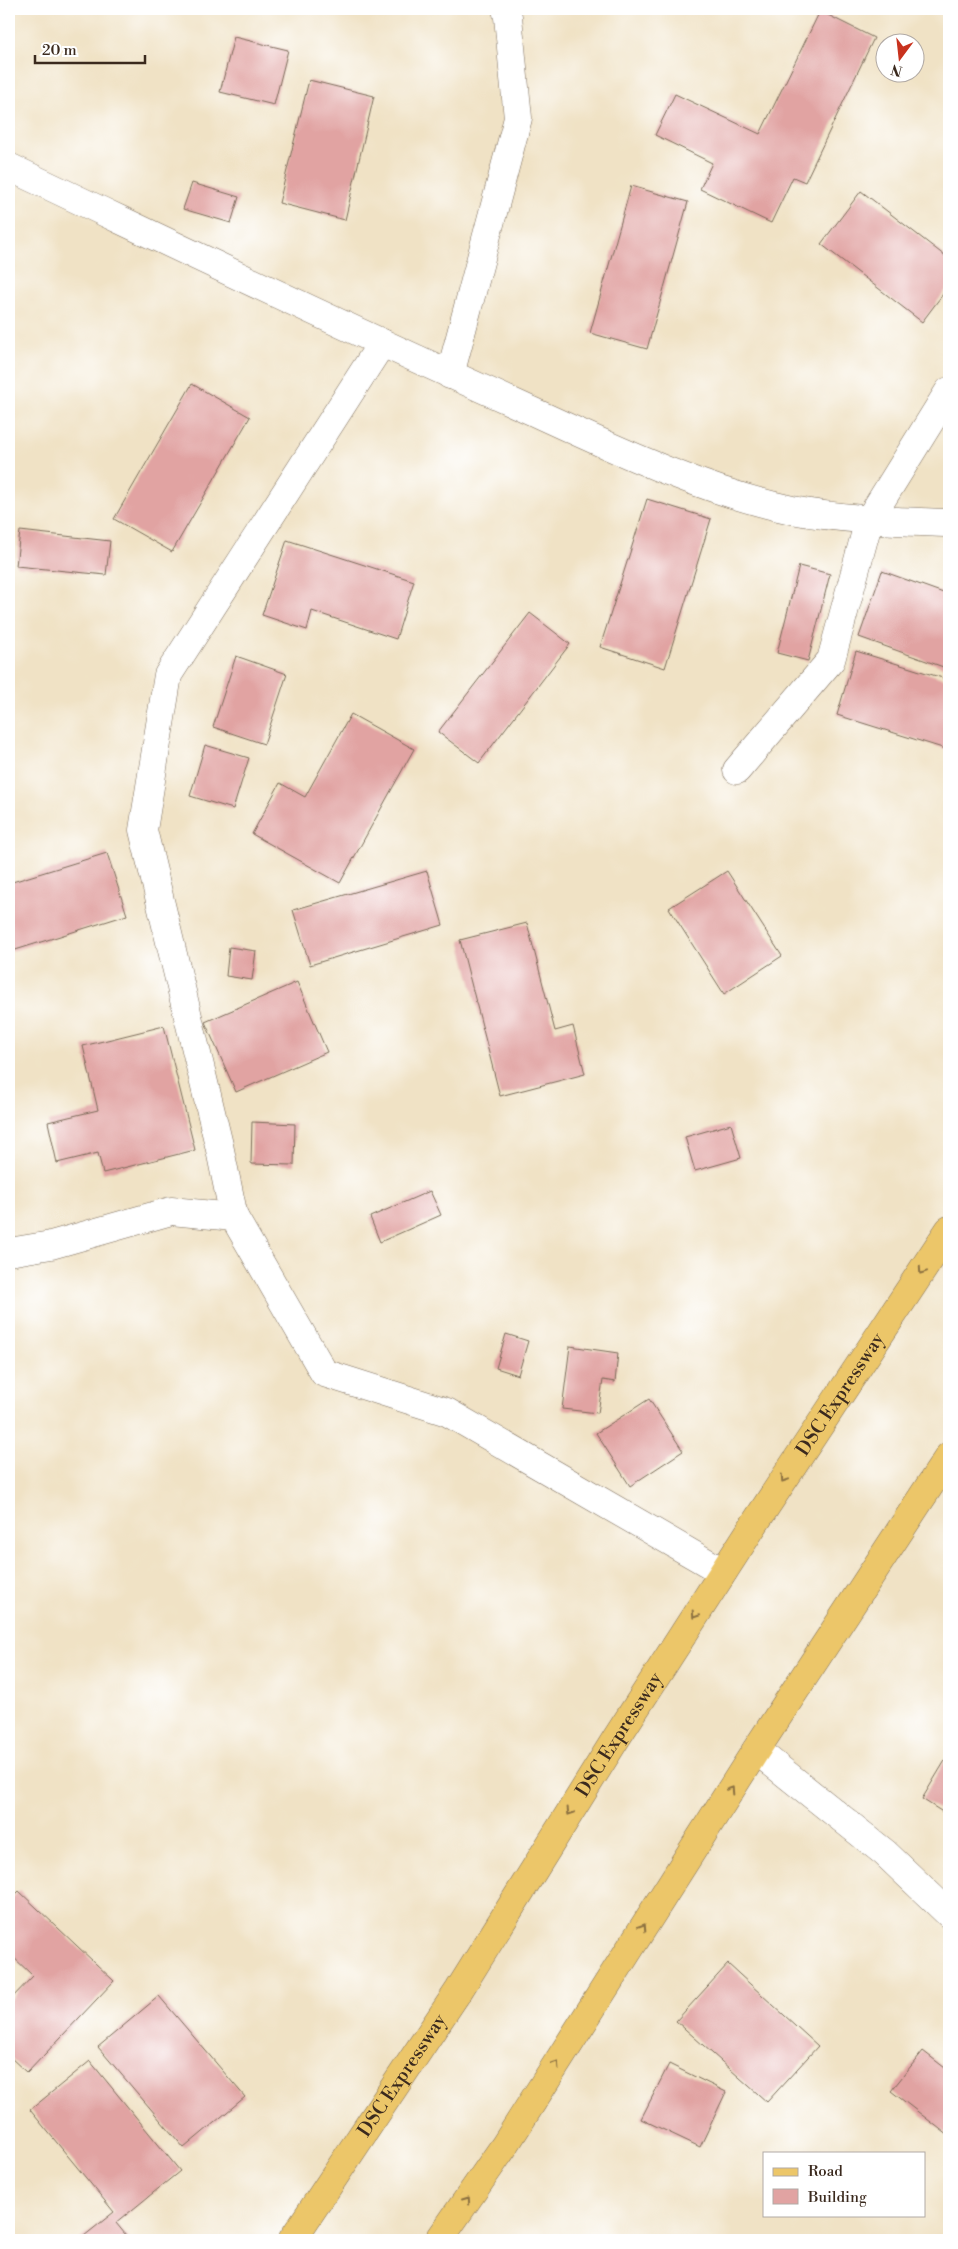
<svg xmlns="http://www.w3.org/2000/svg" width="958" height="2249" font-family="'Libre Bodoni',serif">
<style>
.building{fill:#e1a3a2}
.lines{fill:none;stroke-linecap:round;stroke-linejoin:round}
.minor-casing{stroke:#7a6a58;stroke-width:29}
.primary-casing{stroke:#7a6a58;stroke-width:29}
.minor{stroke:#fff;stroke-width:28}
.primary{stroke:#ecc669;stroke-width:28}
.oneway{stroke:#8b7040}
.labels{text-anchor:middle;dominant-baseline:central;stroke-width:4;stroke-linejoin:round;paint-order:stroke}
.street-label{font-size:19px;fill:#3b2a1e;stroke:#fff}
</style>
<rect width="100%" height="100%" fill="#fff"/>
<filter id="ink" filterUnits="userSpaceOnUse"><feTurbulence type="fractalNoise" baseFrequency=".02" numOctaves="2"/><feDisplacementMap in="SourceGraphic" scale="10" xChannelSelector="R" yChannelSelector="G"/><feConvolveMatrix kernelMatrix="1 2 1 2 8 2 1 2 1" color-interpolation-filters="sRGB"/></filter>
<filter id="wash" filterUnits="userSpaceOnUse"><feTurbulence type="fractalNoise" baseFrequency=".0096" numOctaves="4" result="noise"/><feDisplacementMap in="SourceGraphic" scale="20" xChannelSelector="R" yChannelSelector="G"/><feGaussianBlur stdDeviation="1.12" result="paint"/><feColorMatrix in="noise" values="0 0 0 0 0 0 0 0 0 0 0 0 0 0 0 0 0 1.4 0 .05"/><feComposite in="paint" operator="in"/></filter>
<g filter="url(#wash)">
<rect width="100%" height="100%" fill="#f0e2c5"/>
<g id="blocks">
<!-- building -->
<g class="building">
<polygon points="820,11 874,38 805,182 793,177 771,223 700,189 712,163 655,135 675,94 760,134"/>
<polygon points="234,37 288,50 274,105 220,92"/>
<polygon points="309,80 374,96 345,220 279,203"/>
<polygon points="192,183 239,197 231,223 183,209"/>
<polygon points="631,186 688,202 647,349 590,333"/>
<polygon points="861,191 949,259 949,286 922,322 821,244"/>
<polygon points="192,384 250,417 172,552 114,519"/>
<polygon points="647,499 711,519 665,668 600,647"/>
<polygon points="20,531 110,541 106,575 16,566"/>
<polygon points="287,540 414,581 396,639 312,611 307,630 262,615"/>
<polygon points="799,566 830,574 808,661 777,653"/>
<polygon points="882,571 949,595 949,669 859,637"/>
<polygon points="530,613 570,644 479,763 438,732"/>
<polygon points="856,651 949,680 949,750 837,715"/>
<polygon points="236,656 287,674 264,744 213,727"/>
<polygon points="351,714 414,749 340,883 252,834 280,783 305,797"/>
<polygon points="205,745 249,758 233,809 190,796"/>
<polygon points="107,853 127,915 9,952 9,883"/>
<polygon points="427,871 443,925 310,965 293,910"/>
<polygon points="727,871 782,956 724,994 669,908"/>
<polygon points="527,923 555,1031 573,1026 585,1074 500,1096 460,940"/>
<polygon points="229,947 256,951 252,980 226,976"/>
<polygon points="297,982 327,1052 236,1092 205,1022"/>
<polygon points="164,1026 195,1150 103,1173 98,1153 57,1163 48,1122 98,1110 83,1046"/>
<polygon points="252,1122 295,1124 294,1165 251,1164"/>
<polygon points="731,1124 741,1158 695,1171 685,1137"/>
<polygon points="430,1191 441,1215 380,1242 370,1217"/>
<polygon points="506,1334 528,1341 518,1375 496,1368"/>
<polygon points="570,1346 618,1353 615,1382 603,1380 598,1413 562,1409"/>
<polygon points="649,1399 683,1451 630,1486 596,1433"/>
<polygon points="949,1754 949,1816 922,1799"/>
<polygon points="19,1891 114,1981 27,2073 9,2056 9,2001 33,1976 9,1953 9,1901"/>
<polygon points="728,1964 818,2046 767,2102 676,2021"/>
<polygon points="159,1996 245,2097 184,2148 98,2047"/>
<polygon points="923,2051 949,2071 949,2136 891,2091"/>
<polygon points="90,2061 180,2171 116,2223 130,2240 79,2240 114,2212 30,2110"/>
<polygon points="669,2064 726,2092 700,2147 641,2119"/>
</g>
</g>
</g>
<g filter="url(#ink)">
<use href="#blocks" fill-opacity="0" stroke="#7a6a58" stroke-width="1"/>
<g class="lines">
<!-- minor casing -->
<g class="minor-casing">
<g id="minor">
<path d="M 9,167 C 176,246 343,327 512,402 C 600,442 697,490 792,510 C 844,520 897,521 949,523"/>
<polyline points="450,375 518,118 508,17 506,9"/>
<polyline points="737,770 831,660 869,520 949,391"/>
<polyline points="234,1217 219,1145 143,830 168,675 382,343"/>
<polyline points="9,1252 51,1245 171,1211 234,1217 324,1373 447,1412 723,1572"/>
<polyline points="756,1750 885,1853 949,1914"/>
</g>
</g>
<!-- primary casing -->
<g class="primary-casing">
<g id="primary">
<path id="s1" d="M 292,2240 L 459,1990 L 617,1737 L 753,1526 L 949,1230"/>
<polyline points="439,2240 505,2145 756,1750 949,1456"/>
</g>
</g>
<!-- minor -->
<use href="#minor" class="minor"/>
<!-- primary -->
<use href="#primary" class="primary"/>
</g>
<!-- one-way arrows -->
<defs><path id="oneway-chevron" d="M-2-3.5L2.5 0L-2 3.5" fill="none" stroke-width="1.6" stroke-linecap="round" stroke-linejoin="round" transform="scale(1.25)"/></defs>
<g class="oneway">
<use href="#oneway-chevron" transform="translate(922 1271) rotate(124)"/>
<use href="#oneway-chevron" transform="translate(784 1479) rotate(124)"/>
<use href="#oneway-chevron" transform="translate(695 1615) rotate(123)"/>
<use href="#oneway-chevron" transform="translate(731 1790) rotate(-57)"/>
<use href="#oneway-chevron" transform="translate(570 1812) rotate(122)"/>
<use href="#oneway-chevron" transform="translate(643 1927) rotate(-57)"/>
<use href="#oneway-chevron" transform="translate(556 2064) rotate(-58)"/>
<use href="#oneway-chevron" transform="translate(467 2200) rotate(-55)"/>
</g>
</g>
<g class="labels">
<!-- street labels -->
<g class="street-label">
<text stroke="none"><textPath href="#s1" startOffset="1008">DSC Expressway</textPath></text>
<text stroke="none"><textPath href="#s1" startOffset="602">DSC Expressway</textPath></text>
<text stroke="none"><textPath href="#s1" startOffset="198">DSC Expressway</textPath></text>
</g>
</g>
<!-- margin -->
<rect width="958" height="2249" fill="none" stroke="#fff" stroke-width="30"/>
<!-- legend -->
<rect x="763" y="2152" width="162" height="65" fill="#ffffff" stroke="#b1aaa5"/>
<rect x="773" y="2168" width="25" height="8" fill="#ecc669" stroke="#b1aaa5"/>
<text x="808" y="2176" font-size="15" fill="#3b2a1e">Road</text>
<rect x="773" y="2189" width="25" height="15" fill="#e1a3a2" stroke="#b1aaa5"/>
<text x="808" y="2202" font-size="15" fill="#3b2a1e">Building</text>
<!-- north arrow -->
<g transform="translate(900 58) rotate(195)"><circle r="24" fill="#ffffff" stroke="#b1aaa5"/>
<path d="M0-4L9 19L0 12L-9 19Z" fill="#c8321e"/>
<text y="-8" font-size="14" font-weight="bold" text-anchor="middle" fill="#3b2a1e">N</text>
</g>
<!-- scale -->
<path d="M35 55v8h110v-8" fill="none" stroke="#3b2a1e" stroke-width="2.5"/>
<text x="42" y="55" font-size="15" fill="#3b2a1e" stroke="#ffffff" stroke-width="4" paint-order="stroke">20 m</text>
</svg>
